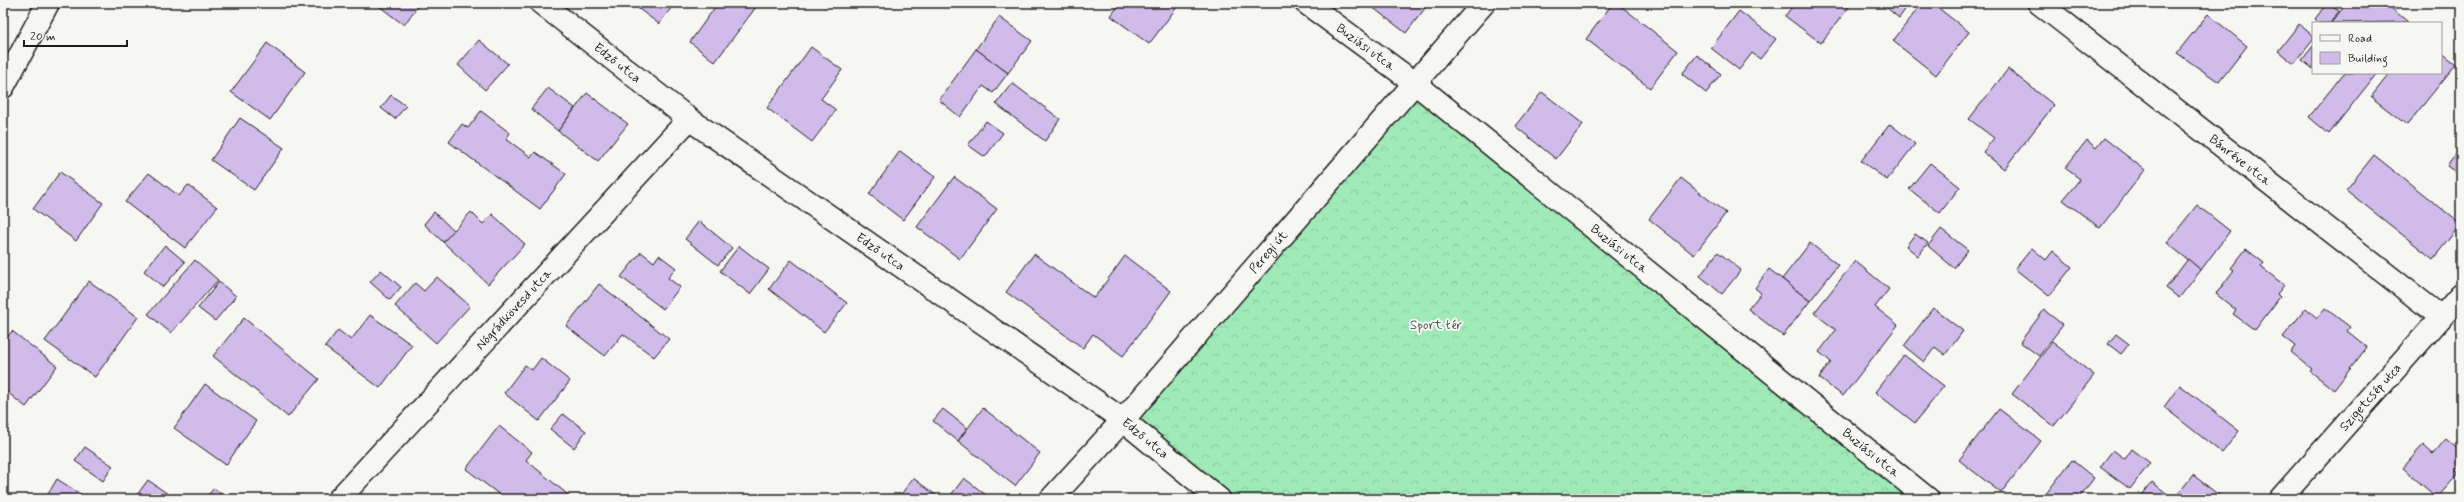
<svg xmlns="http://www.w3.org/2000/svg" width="2464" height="502" font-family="Mynerve,sans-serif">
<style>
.forest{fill:url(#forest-crowns);stroke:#5e836a}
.building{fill:#d1bbeb;stroke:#1c1c1c}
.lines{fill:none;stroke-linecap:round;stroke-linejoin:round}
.street-casing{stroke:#1c1c1c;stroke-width:25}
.street{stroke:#f6f6f2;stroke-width:22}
.labels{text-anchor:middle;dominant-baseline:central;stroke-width:4;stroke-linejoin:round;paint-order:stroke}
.street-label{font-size:13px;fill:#1c1c1c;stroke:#f6f6f2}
.park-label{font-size:13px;fill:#445a4b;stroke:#f6f6f2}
</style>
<defs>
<pattern id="forest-crowns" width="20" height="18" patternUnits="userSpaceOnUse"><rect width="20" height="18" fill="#a0eab8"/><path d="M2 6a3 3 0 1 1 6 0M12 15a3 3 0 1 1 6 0" fill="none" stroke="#89c89e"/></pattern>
</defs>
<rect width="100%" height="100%" fill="#f6f6f2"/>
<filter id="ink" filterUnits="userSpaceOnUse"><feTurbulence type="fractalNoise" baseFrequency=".025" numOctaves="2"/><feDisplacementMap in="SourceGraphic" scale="8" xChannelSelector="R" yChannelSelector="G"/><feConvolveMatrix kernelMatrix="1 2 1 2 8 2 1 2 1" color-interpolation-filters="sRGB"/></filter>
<g filter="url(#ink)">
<!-- forest -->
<polygon class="forest" points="1416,84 1928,499 1219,499 1123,420"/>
<!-- building -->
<g class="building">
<polygon points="375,3 420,3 404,25"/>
<polygon points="631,3 675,3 659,24"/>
<polygon points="718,3 759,3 715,62 690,42"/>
<polygon points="1120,3 1180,3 1149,44 1111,16"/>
<polygon points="1367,3 1429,3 1406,33"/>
<polygon points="1613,3 1617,3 1678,51 1650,88 1586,39"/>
<polygon points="1795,3 1852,3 1821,43 1785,16"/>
<polygon points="1881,3 1910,3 1899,18"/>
<polygon points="1922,3 1932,3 1969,32 1936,75 1893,41"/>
<polygon points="2327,3 2339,11 2330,23 2319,23 2315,19"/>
<polygon points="2347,3 2385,3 2408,22 2331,23"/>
<polygon points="1739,11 1776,39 1760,59 1752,53 1739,70 1711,48"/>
<polygon points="2208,14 2247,46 2219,82 2177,53"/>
<polygon points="999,17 1032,41 1008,73 976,49"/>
<polygon points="2299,24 2313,36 2313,40 2294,64 2278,51"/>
<polygon points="479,40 508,64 485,90 458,65"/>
<polygon points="267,43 305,72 270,120 231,92"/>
<polygon points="2313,46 2313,69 2302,60"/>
<polygon points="811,47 842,70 821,99 836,110 812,142 767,108"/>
<polygon points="976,49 1008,73 993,93 983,86 960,117 939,100"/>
<polygon points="2441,52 2456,64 2407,125 2371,97 2390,73 2441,73"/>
<polygon points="1697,55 1721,74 1706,93 1682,74"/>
<polygon points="2008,69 2054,105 2004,169 1983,152 1994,138 1969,119"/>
<polygon points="2344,73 2377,73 2329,134 2309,117"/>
<polygon points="1012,83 1060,119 1045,141 996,104"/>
<polygon points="548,88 575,108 558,131 531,109"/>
<polygon points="1542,92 1583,124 1556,159 1515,126"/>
<polygon points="587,93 628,124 598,161 558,131"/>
<polygon points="391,95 406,106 395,119 381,108"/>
<polygon points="481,111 510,133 506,139 531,157 535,152 566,174 540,209 449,142 462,124 468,128"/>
<polygon points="240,118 284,148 254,190 211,160"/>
<polygon points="986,121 1003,133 985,157 968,145"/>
<polygon points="1890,124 1915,144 1887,180 1861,161"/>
<polygon points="2104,138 2145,170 2100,228 2063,200 2080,179 2065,168 2087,140 2096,148"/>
<polygon points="2461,148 2461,176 2447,166"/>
<polygon points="900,151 935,177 903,220 869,194"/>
<polygon points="2374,155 2461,224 2433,259 2346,190"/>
<polygon points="1930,163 1960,187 1940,213 1909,189"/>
<polygon points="60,172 103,203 76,241 33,209"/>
<polygon points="149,173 179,196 188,185 217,207 185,248 125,202"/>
<polygon points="954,177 997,209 960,259 917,227"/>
<polygon points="1681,178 1726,213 1694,255 1649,219"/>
<polygon points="2197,205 2230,231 2201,270 2167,243"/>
<polygon points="434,212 454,231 443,242 424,224"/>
<polygon points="471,212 483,224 492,214 525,244 488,284 443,242"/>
<polygon points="699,221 732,248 718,265 685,239"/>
<polygon points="1941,229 1968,250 1954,268 1928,246"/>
<polygon points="1915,234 1928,243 1918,256 1906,246"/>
<polygon points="1810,243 1838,265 1810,301 1782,279"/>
<polygon points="165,245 185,262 163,287 144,271"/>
<polygon points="739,246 769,269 750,294 720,271"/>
<polygon points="2032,248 2046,260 2053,251 2072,267 2049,296 2015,269"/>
<polygon points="2246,249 2264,263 2261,267 2284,285 2277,294 2280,297 2255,330 2233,314 2236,310 2216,294 2234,270 2231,268"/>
<polygon points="641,252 654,262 659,255 676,268 668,278 680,287 663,309 621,277"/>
<polygon points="1718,252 1741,270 1722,294 1700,276"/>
<polygon points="1034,254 1094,298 1125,256 1171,291 1123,356 1093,334 1083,348 1006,292"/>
<polygon points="2188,259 2201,270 2179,298 2166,288"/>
<polygon points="195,260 218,280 171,333 148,314"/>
<polygon points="791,260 847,303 824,332 769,289"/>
<polygon points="1855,261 1889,289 1875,307 1898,325 1843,396 1819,378 1831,362 1819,352 1836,330 1814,313"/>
<polygon points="1769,269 1810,301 1783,336 1748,309 1761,293 1755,288"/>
<polygon points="381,270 401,287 390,300 370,282"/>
<polygon points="437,277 470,306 436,343 395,306 415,283 424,291"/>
<polygon points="89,281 138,317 95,377 45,341"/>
<polygon points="219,282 236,296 215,321 198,308"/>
<polygon points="599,284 669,339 654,357 623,334 605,356 566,326"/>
<polygon points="1933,308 1963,331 1945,355 1935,347 1924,362 1904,346"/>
<polygon points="2306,308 2317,318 2325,308 2350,327 2347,331 2367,347 2334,390 2310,371 2312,369 2291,352 2295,346 2283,337"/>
<polygon points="2044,310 2063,325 2039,356 2020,342"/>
<polygon points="370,315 412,345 380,388 325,347 338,330 351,340"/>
<polygon points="244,318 319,379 288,417 213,356"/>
<polygon points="12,331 57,366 26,407 3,389 3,343"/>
<polygon points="2116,334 2129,344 2121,354 2108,344"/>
<polygon points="2052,342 2094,375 2054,426 2012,394"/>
<polygon points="1904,355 1944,386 1915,423 1875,392"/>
<polygon points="541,358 570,381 539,421 504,393 525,365 532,370"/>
<polygon points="205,384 256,421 226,465 174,428"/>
<polygon points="2180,385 2239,431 2222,453 2164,407"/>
<polygon points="983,408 1040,453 1015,486 958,441"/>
<polygon points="943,409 967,428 958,441 933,421"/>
<polygon points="1999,409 2041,441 2001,493 1959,460"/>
<polygon points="563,414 586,431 574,448 550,429"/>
<polygon points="3,421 9,426 3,435"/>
<polygon points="499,426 532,452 526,460 573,499 505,499 466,469"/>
<polygon points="2446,439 2461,452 2461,463 2456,469 2459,473 2437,498 2403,468 2423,445 2433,454"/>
<polygon points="85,447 113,466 103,481 75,461"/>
<polygon points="2132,449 2150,463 2130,489 2100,467 2113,450 2125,459"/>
<polygon points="2072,460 2094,478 2078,499 2042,499"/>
<polygon points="2193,475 2224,499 2174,499"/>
<polygon points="913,478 941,499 904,499 900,496"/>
<polygon points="964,478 990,498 990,499 948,499"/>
<polygon points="57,479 82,495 80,499 45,499"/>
<polygon points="148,480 175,499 142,499 137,495"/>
<polygon points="2152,482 2174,499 2139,499"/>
<polygon points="214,488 227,499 205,499"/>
</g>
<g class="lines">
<!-- street casing -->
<g class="street-casing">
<g id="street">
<path id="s1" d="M 541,3 L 689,119 L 1123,420 L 1219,499"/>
<path id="s2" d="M 1306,3 L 1416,84 L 1928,499"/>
<path id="s3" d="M 2039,3 L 2441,317"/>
<polyline points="3,87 48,3"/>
<path id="s4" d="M 339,499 L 689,119"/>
<path id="s5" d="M 1051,499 L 1123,420 L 1484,3"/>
<path id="s6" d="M 2280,499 L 2461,295"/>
</g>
</g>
<!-- street -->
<use href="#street" class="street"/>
</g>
</g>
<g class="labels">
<!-- street labels -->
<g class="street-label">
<text stroke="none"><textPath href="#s2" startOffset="74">Buziási utca</textPath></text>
<text stroke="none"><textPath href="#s1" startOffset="97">Edző utca</textPath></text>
<text stroke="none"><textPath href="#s3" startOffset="255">Bánréve utca</textPath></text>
<text stroke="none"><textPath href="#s2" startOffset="398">Buziási utca</textPath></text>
<text stroke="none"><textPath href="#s1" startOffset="421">Edző utca</textPath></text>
<text stroke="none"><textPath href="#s5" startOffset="329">Peregi út</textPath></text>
<text stroke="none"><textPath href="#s4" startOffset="258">Nógrádkövesd utca</textPath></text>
<text stroke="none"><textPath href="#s6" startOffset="136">Szigetcsép utca</textPath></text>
<text stroke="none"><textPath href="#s1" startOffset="745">Edző utca</textPath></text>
<text stroke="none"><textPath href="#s2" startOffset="722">Buziási utca</textPath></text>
</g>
<!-- park labels -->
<g class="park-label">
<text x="1436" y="325">Sport tér</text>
</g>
</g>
<!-- margin -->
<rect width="2464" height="502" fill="none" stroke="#f6f6f2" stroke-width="16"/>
<rect x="8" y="8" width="2448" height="486" fill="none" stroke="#1c1c1c" stroke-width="1.5" filter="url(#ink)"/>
<!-- legend -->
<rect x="2312" y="22" width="130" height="52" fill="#f6f6f2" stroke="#9f9f9c"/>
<rect x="2320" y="35" width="20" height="6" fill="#f6f6f2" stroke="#9f9f9c"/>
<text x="2348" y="42" font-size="12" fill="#1c1c1c">Road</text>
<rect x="2320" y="52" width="20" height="12" fill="#d1bbeb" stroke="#9f9f9c"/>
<text x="2348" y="62" font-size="12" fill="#1c1c1c">Building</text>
<!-- scale -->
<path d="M24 40v6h103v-6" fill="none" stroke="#1c1c1c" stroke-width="2"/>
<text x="30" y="40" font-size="12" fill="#1c1c1c" stroke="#f6f6f2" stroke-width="3" paint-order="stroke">20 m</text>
</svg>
